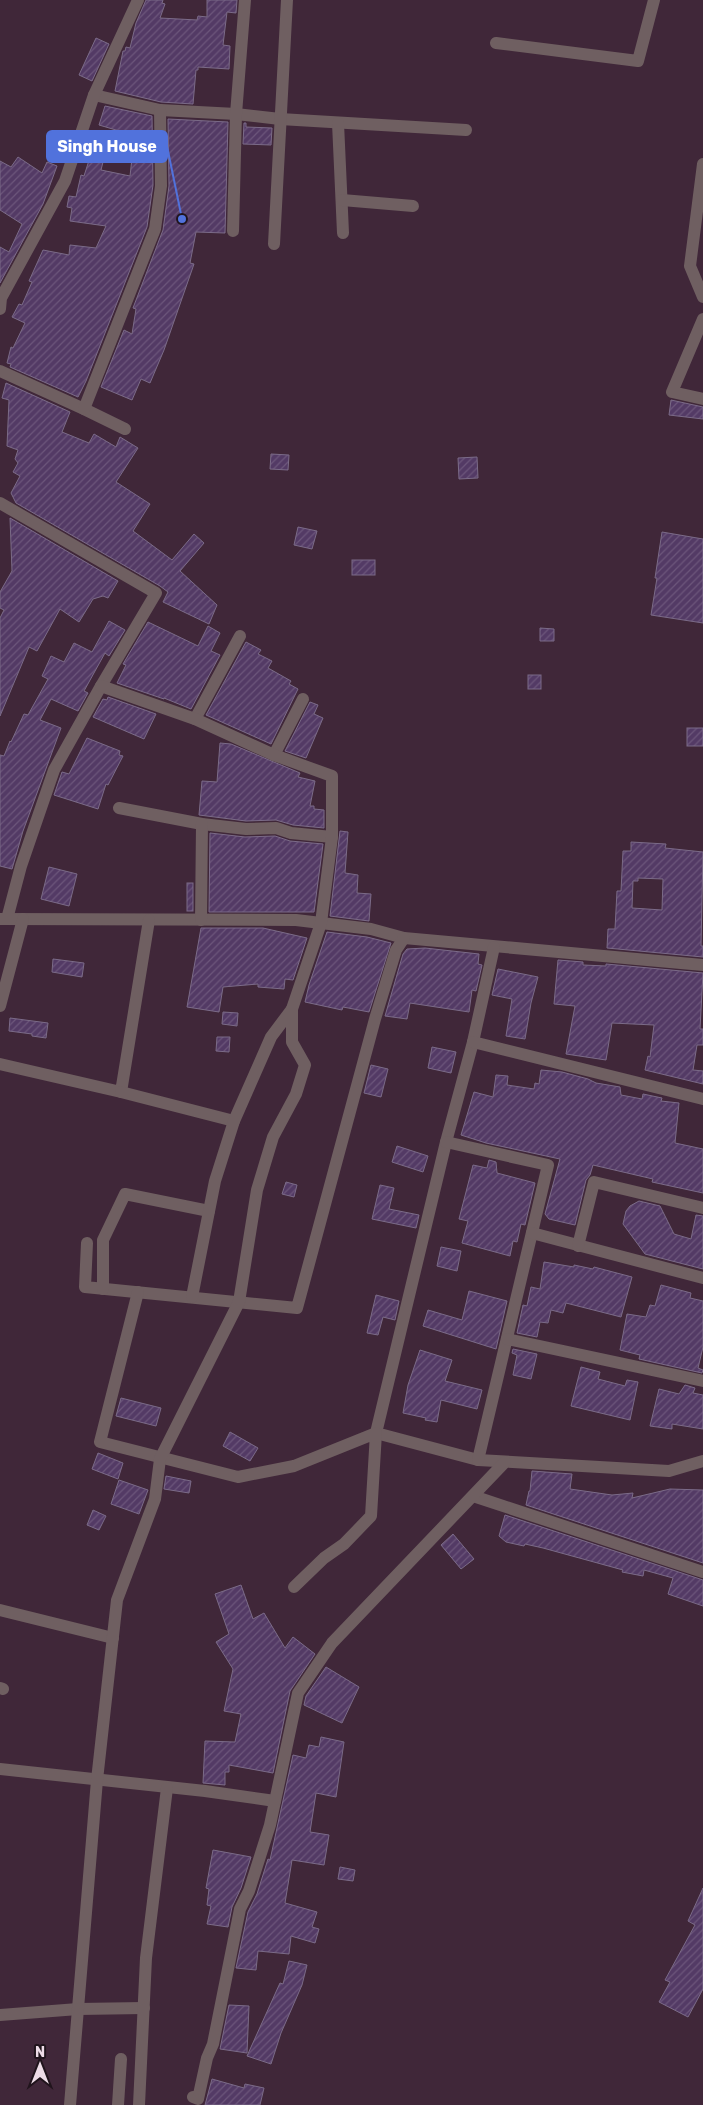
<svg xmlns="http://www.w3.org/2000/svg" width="703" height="2105" font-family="Rubik,sans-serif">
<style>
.building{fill:url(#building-hatch);stroke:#7b6b88;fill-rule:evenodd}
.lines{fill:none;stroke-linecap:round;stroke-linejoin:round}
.minor{stroke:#6f5f61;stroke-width:12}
.leader{fill:none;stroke:#5172dc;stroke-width:2}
.callout-dot{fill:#5172dc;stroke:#20141c;stroke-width:2}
.callout{fill:#5172dc;stroke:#5172dc;stroke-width:2}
.callout-label{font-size:16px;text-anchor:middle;font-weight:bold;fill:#fff}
</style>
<defs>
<pattern id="building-hatch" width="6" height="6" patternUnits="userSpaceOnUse" patternTransform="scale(1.25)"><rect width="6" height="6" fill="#533a65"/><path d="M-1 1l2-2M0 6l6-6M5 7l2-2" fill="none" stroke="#6c567b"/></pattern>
</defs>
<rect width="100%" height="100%" fill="#402739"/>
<!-- building -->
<g class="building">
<polygon points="146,0 163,0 162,3 165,4 160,18 197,20 198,16 207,17 207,0 237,0 236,13 227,12 223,45 230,46 229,69 198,67 198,70 196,70 193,104 161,102 115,91 123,51 125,51 126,47 130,48 136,23"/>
<polygon points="96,38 109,44 92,81 79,75"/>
<polygon points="105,106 152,116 153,185 147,227 86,381 78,397 10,367 11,364 7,363 11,347 13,348 25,323 12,317 19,304 22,305 32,282 29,281 43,250 69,255 70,245 96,248 106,226 70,221 72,208 67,207 69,196 76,197 81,175 84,176 92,151 105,154 101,170 130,176 134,141 132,141 133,135 99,125"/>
<polygon points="168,119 228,122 225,233 196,232 190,263 194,264 164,350 150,383 141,379 132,400 101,387 124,330 132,334 136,309 133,308 163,230 169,186"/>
<polygon points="244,123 246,123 246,127 272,128 271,145 243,144"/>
<polygon points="18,157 42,173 47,162 57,166 43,204 0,283 0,247 9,252 22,224 0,210 0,161 11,167"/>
<polygon points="6,383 70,412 62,432 89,443 94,434 116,447 120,437 138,448 116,482 150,504 133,531 172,560 194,534 204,543 180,571 217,605 209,624 163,602 168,592 160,586 16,503 11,493 20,476 13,472 18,463 15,459 18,450 7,446 9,400 2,398"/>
<polygon points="671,400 703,407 703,419 669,415"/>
<polygon points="271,454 289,455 288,470 270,469"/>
<polygon points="477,457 478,478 459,479 458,458"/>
<polygon points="10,518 118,581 108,598 103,596 93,599 79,622 60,609 37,651 29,647 0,716 0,618 4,610 0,608 0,592 12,571"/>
<polygon points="298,527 317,531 312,549 294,545"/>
<polygon points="662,532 703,539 703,623 651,615 657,578 655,578"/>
<rect x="352" y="560" width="23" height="15"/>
<polygon points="109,621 125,630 109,656 105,653 84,691 88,693 78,711 51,699 40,720 61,728 23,831 12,869 0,866 0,755 4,756 10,741 11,742 24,714 28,715 48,679 42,676 51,656 64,662 74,643 92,652"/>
<polygon points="148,622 198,646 208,626 220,633 211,651 220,655 191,709 164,698 164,699 117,683 126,665 123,664"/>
<polygon points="540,628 554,629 554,641 540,641"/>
<polygon points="246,642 261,650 258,654 272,661 268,668 291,681 289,684 298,689 271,744 206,715"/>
<rect x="528" y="675" width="13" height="14"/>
<polygon points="108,697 156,714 144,739 93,717 103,699 107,700"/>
<polygon points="310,702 318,705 314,714 323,718 306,758 285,751"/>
<rect x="687" y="728" width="16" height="18"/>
<polygon points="87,738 120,751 119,755 123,756 108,785 106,784 98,809 54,795 62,772 69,774"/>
<polygon points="220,743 231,744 300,773 298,777 315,781 310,806 314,806 314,809 324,810 324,828 293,825 276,820 246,821 199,815 202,781 217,782"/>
<polygon points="340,831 348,832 345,873 358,875 357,893 371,894 369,921 330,916"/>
<polygon points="210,833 245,837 275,836 290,841 323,844 314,912 209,912"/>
<path d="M 631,842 L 666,844 L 665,848 L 703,852 L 701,946 L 703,946 L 703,957 L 607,948 L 608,929 L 615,929 L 617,891 L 621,891 L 623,851 L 631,851 ZM 638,878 L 663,879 L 662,910 L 632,908 L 633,881 L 638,881 Z"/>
<polygon points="49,867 77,874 69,906 41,899"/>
<rect x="187" y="883" width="6" height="28"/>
<polygon points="201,928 263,928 307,938 293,980 285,979 284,989 258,987 258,984 223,987 219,1012 187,1007"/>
<polygon points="327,932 367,937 391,943 369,1012 343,1007 342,1010 305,1002 309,985"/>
<polygon points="425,948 479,954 478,964 482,965 476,991 472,990 469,1012 410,1003 407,1019 385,1016 403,954 407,949"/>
<polygon points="53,959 84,963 82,977 52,972"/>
<polygon points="558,960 583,962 583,965 606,966 606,964 703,973 700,1029 703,1029 703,1045 697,1045 693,1070 703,1071 703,1084 645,1070 648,1056 650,1057 654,1025 612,1023 606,1060 566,1054 575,1006 554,1004"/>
<polygon points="498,969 538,977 531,1003 525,1039 506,1036 512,999 492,995"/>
<polygon points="223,1012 238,1013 237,1026 222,1024"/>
<polygon points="10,1018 48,1023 46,1038 32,1036 32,1034 9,1031"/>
<polygon points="217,1037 230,1037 229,1052 216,1051"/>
<polygon points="432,1047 456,1052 451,1073 428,1068"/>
<polygon points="371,1065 388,1069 381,1097 364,1093"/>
<polygon points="541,1070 562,1072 588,1079 596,1083 620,1087 621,1095 642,1099 643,1094 662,1098 661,1101 679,1103 675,1143 703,1149 703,1193 652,1182 653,1179 593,1165 590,1175 586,1180 575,1225 549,1219 545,1214 560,1159 486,1143 461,1135 474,1092 493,1097 496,1075 508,1076 507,1085 534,1089 535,1083 539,1084"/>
<polygon points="397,1146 428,1156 423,1172 392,1162"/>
<polygon points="489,1160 496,1162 497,1173 535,1183 525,1225 521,1224 517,1242 513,1241 510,1256 462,1243 468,1221 459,1219 473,1165 487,1168"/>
<polygon points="286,1182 297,1185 294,1197 282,1194"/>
<polygon points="380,1185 394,1188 389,1209 419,1215 416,1228 372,1219"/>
<polygon points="639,1201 660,1206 674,1234 691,1239 696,1215 703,1216 703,1269 645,1254 623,1224 626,1211 630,1206"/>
<polygon points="441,1247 461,1251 457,1271 437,1266"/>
<polygon points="544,1262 574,1267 574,1265 593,1269 594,1267 632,1277 621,1317 566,1303 563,1313 551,1310 548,1323 540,1322 537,1337 517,1333 523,1305 527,1306 531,1287 540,1289"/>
<polygon points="661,1285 691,1293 690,1298 703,1301 703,1347 698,1368 703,1370 702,1373 639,1359 640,1355 620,1350 627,1314 646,1317 650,1305 655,1306"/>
<polygon points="469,1291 507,1301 496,1349 423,1326 428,1310 462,1320"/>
<polygon points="376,1295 399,1301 395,1320 383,1317 378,1335 367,1333"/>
<polygon points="513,1349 537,1354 531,1379 513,1375 517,1355 512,1353"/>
<polygon points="420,1350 452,1360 445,1381 482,1390 477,1409 441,1400 437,1422 425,1420 426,1418 403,1413 408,1385"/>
<polygon points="581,1367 600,1372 598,1379 625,1386 627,1380 638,1382 630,1420 571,1406"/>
<polygon points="685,1385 695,1388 693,1393 703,1395 703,1429 672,1424 672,1429 650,1426 659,1389 679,1394"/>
<polygon points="121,1398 161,1408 156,1426 116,1416"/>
<polygon points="230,1432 258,1448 250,1461 223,1446"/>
<polygon points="98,1453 123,1463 118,1479 92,1469"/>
<polygon points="532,1471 572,1474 570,1489 612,1495 633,1493 632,1498 670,1489 703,1490 703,1563 526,1505 529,1491 530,1491"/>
<polygon points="166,1476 191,1481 189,1493 164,1489"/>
<polygon points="119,1480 148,1490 139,1514 111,1504"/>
<polygon points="93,1510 106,1516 99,1530 87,1525"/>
<polygon points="505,1515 703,1580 703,1606 668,1594 673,1578 644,1570 643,1576 622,1572 623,1570 543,1548 525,1544 524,1546 506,1542 499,1536"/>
<polygon points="453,1534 474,1559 461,1569 441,1545"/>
<polygon points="241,1585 253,1619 264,1613 285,1648 293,1637 315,1654 290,1691 273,1773 229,1765 229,1772 225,1772 225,1785 203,1783 205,1741 235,1742 241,1714 224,1711 233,1669 216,1642 229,1634 215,1594"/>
<polygon points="326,1667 359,1687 342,1723 304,1705 306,1696"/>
<polygon points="321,1737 344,1742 336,1797 316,1793 310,1832 329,1835 324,1865 292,1860 285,1903 317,1912 312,1927 319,1929 315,1943 291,1936 289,1954 258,1951 256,1970 236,1968 248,1912 257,1894 268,1859 270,1860 293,1755 306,1758 309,1745 319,1747"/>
<polygon points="213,1850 251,1857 241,1888 232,1907 228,1927 207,1924 211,1906 207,1905 209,1889 206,1888"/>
<polygon points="340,1867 355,1870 353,1881 338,1879"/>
<polygon points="703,1888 703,1989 688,2017 659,2002 670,1982 665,1980 695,1925 688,1921"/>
<polygon points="289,1961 307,1965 302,1985 281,2033 271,2064 247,2056 280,1983 283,1984"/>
<polygon points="229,2005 249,2006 247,2053 220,2049"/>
<polygon points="212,2079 244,2088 245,2084 264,2088 260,2105 205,2105"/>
</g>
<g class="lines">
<!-- minor -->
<g class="minor">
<polyline points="496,43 638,61 654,0"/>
<polyline points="94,95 160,110 236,114 280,119 466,130"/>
<polyline points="338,123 343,233"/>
<polyline points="703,164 690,266 703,297"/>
<polyline points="342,200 413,206"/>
<polyline points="233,231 236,114 245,0"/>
<polyline points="274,244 287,0"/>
<polyline points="0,309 1,298 65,181 94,95 138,0"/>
<polyline points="703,319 672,392 703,399"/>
<polyline points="0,371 84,409 125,429"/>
<polyline points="84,409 155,229 161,186 160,110"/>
<polyline points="0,503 156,593 101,686 54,770 21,866 7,919"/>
<polyline points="195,719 240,636"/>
<polyline points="274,755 303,699"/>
<polyline points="119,808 202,824 246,829 276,828 291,833 332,837"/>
<polyline points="0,919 296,920 371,929 404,938 703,965"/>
<polyline points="201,920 202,824"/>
<polyline points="494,947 473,1042 446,1142 376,1433 478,1460 669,1471 703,1461"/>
<polyline points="0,1006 23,919"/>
<polyline points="473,1042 703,1099"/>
<polyline points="0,1064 121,1092 149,920"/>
<polyline points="121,1092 234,1121"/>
<polyline points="446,1142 548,1165 478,1460"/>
<polyline points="532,1233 703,1278"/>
<polyline points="87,1243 85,1287 297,1308 375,1019 396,950 404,938"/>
<polyline points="578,1246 594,1182 703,1208"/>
<polyline points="103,1289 103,1240 125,1194 209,1211"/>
<polyline points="138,1292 100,1442 238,1477 294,1466 376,1433 371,1516 344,1544 324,1558 294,1587"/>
<polyline points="192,1297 215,1181 234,1121 271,1037 292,1009"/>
<polyline points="507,1339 703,1381"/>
<polyline points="473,1496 703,1572"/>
<polyline points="0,1610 113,1638"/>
<polyline points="0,1688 3,1689"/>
<polyline points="0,1769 205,1791 275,1801"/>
<polyline points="0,2015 78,2009 144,2008"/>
<polyline points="193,2097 198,2099 207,2058 213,2044 240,1909 249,1891 270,1825 298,1693 332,1643 505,1462"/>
<polyline points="70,2105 97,1780 117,1600 155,1499 160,1459 239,1302 257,1190 273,1137 296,1094 305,1065 292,1042 292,1009 321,923 332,837 332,776 274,755 195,719 101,686"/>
<polyline points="118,2105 121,2059"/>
<polyline points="139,2105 146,1958 167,1788"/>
</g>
</g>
<!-- callouts -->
<path class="leader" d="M182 219L167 146"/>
<circle class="callout-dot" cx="182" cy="219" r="5"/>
<rect class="callout" x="47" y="131" width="120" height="31" rx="5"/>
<g class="callout-label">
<text x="107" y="152">Singh House</text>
</g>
<!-- north arrow -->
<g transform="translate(40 2065)" stroke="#20141c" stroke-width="4" paint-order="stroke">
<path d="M0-4L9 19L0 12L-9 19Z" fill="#eddce7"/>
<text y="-8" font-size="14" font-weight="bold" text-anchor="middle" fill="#eddce7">N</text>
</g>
</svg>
